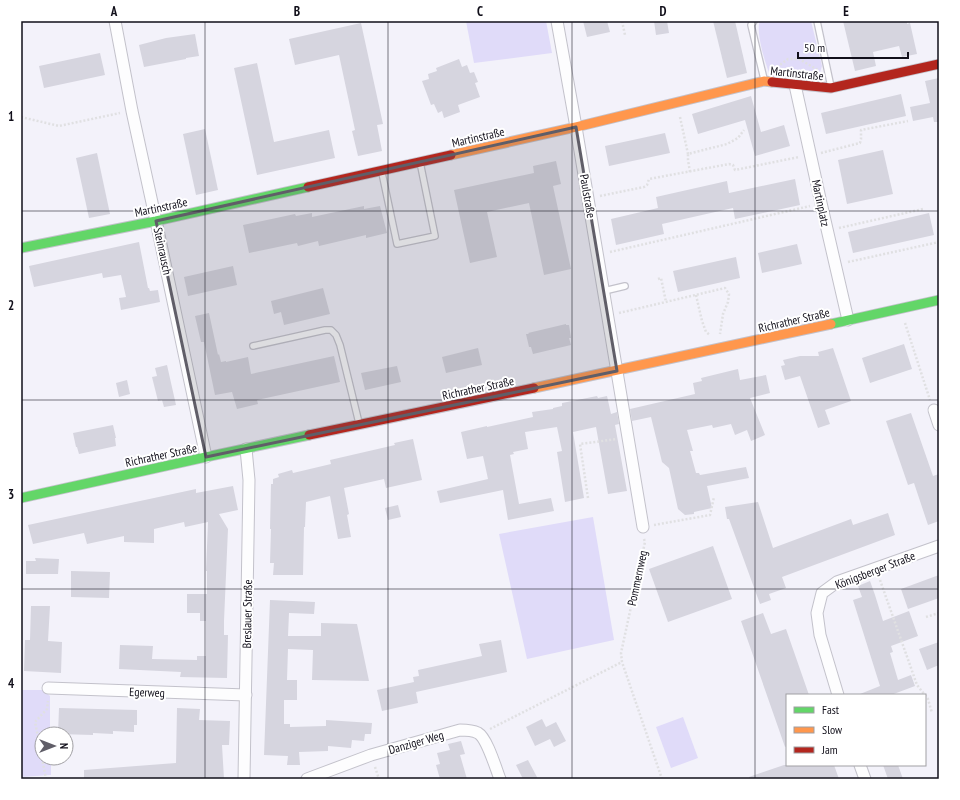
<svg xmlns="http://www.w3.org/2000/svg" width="960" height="800" font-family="'PT Sans Narrow',sans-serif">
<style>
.green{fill:#e0dbf9}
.building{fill:#d6d5df}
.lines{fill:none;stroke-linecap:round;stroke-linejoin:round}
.lane-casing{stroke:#c3c2cb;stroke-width:8}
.street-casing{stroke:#c3c2cb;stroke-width:13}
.fast-casing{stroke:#c3c2cb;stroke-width:11}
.slow-casing{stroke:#c3c2cb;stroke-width:11}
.jam-casing{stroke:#c3c2cb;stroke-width:11}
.path{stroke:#e0e0e2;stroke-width:2.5;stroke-dasharray:2 2;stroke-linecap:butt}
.lane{stroke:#fdfdfe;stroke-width:5.5}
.street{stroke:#fdfdfe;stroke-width:11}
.fast{stroke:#63d668;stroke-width:9}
.slow{stroke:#ff974d;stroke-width:9}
.jam{stroke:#b3261e;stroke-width:9}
.marked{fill:#605e68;fill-opacity:0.2;stroke:#605e68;stroke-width:3;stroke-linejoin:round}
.grid{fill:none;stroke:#110f1a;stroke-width:1;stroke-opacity:0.55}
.labels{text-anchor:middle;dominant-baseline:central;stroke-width:4;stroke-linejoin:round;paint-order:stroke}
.street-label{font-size:12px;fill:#110f1a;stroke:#fff}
.neatline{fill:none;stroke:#110f1a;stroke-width:1.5}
.grid-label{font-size:13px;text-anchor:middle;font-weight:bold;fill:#110f1a}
</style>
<rect width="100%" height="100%" fill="#f3f2fa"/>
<!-- green -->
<g class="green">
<polygon points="466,21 546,21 552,53 474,63"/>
<path d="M 760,21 L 811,21 L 822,66 C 821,69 820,73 818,75 C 813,80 780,77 771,77 C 766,67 755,30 760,21 Z"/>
<polygon points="593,517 614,640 527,659 499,534"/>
<polygon points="21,690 43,690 50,696 50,734 42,734 42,758 51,758 51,775 21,777"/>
<polygon points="683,717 698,758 671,768 656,727"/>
</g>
<!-- building -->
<g class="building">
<polygon points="583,21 607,21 610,32 587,37"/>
<polygon points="654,21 667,21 669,33 656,35"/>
<polygon points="713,21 735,21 747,73 727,78"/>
<polygon points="843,21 907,21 907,24 910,23 917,54 902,57 899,46 873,52 876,66 855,71"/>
<polygon points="361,23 383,124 377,125 382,151 358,156 352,131 355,130 339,55 295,65 289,39"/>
<polygon points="195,34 199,56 186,58 186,59 144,67 139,45 166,38"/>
<polygon points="100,53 105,75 44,88 39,66"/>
<polygon points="459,59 462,67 467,65 470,73 474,72 478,82 475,83 480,97 458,105 460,112 444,118 442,111 438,113 434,104 431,105 422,81 429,79 428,74 437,71 436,68"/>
<polygon points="257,63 274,142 329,130 335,158 257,175 234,68"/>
<polygon points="939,78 939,122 934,122 933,117 913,121 910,107 930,103 925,81"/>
<polygon points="901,94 906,116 826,134 821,113"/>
<polygon points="751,96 761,132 784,125 790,146 755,156 745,120 698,134 692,114"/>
<polygon points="205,129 218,190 196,195 183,134"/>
<polygon points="665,133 670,153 609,166 605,146"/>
<polygon points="883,150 893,194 847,204 838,160"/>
<polygon points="97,153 110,214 89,218 76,158"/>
<polygon points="556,161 561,184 553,186 571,269 544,275 529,203 487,212 497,257 470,263 454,190 534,173 533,166"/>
<polygon points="795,179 800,205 735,219 733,208 662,224 664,234 616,245 611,219 658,208 656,197 727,181 729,193"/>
<polygon points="364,206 364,209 380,206 387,233 366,238 366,235 319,246 318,241 298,246 297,243 249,253 243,225 295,214 296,216 312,213 312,217"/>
<polygon points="929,213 934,235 853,253 848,232"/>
<polygon points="139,242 148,288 149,288 150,291 158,290 160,302 121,310 119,298 126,297 121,275 103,278 102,273 34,287 29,266"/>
<polygon points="797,244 802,264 762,273 758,253"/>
<polygon points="736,257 740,278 678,292 673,271"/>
<polygon points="233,266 237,285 188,296 184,277"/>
<polygon points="323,288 330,314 284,325 281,312 274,314 271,301"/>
<polygon points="209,313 218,355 219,354 221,362 226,361 226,362 248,357 251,374 334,356 340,382 257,400 258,404 237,409 232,392 215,395 204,342 201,342 195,316"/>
<polygon points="566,324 566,325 569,325 571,338 569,338 571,345 533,354 531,347 529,347 526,334 529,334 528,333"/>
<polygon points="904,344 912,369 870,383 862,358"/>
<polygon points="478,348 482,365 446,373 442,357"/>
<polygon points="833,348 851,401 825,410 830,424 818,428 800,376 785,380 781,366 785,365 783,360 800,356 819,356 818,352"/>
<polygon points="167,365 176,405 164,407 162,400 158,401 152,377 157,376 155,368"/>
<polygon points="397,366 401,382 365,390 361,373"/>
<polygon points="738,369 740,380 766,375 770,393 750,398 765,435 751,441 747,430 735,435 731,424 713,428 712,425 687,430 693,451 690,451 696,473 699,473 700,475 746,467 749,478 707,486 712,508 694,512 694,514 685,515 678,509 669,468 662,462 651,417 632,421 630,409 695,394 693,383 702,381 701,378"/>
<polygon points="127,380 130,394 119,397 116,383"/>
<polygon points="597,396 598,398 607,396 611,414 617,412 619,424 615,425 627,491 608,494 596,427 573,432 584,498 565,502 557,452 562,451 557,427 525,432 528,449 513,452 514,454 510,455 519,504 551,498 554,511 508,520 503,490 440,503 437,491 488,479 483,456 467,459 461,432 487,426 487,427 533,417 532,412 553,409 553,408 562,406 562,403"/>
<polygon points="911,413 933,476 939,474 939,521 928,525 914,483 908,485 886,421"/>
<polygon points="113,425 116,438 115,438 116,446 79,454 77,447 76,447 73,433"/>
<polygon points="413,439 422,480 386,488 384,479 344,488 349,514 347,515 351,537 338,539 330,496 306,502 305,527 304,527 303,575 273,575 274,563 270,563 271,529 270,529 271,484 273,484 273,479 279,477 278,474 292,470 293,473 331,464 330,460 395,445 394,443"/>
<polygon points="233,486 238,510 219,514 228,529 224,621 224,635 228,635 227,678 180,677 181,672 119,669 120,645 153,646 152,659 197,660 197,656 206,656 206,621 200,621 200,613 187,613 187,594 207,594 207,571 206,571 208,522 185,527 184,522 154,529 154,543 124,542 124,536 87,544 84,533 33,544 28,525 196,489 196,493"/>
<polygon points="758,502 773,548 851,519 853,525 888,513 895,535 782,577 786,588 769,594 771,600 760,604 729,519 727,519 725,507"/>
<polygon points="398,505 401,517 388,520 385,508"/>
<polygon points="713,546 732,599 668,622 649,569"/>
<polygon points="35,558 59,559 58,574 26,574 26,561 36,561"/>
<polygon points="71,571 110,572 109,598 71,597"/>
<polygon points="939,575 939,598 908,609 901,589"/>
<polygon points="870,581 875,595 883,621 909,611 918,636 891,646 893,652 890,653 898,680 911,675 915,686 891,695 860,695 860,694 880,686 853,600 862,597 858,586"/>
<polygon points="270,600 315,602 314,614 289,613 288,636 321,636 321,623 357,624 369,681 312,680 313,650 288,649 287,680 297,680 297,700 284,700 284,724 290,724 290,727 326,726 326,720 372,723 371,734 365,734 364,741 352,740 351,748 328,746 328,751 299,752 300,765 287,765 288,756 264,755"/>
<polygon points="31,606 50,606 48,641 62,642 61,673 24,671 25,640 30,640"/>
<polygon points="763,613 771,634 786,629 809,695 787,695 787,746 785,747 741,621"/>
<polygon points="501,640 507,672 416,692 418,703 382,711 377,690 414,682 413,677 419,676 418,670 482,656 479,644"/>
<polygon points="939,642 939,665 927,670 919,649"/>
<polygon points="59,708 137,710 137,725 134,725 134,732 113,731 113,734 93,733 93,735 58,734"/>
<polygon points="177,708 200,709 199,720 230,721 229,745 222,745 224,779 84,779 84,770 176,763"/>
<polygon points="542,719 546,727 556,722 566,741 554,747 550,739 535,746 526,727"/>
<polygon points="461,741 465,754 460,755 467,779 440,779 436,765 440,764 437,753 450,750 448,744"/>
<polygon points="528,760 538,779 523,779 516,765"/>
<polygon points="784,765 834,765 839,779 749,779 749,777"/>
<polygon points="883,765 898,765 903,779 888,779"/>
</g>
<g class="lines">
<!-- lane casing -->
<g class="lane-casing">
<g id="lane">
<polyline points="754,21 751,25 764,79"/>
<polyline points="817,21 831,87"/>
<polyline points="382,173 397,244 435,236 420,162"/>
<polyline points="604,291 625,286"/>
<polyline points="253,346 325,330 331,330 336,335 340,345 359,423"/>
</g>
</g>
<!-- street casing -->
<g class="street-casing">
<g id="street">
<polyline points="115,21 132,111 156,221 206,457"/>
<polyline points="557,21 576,127 643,527"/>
<polyline points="795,85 821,203 848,320"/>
<polyline points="934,410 939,425"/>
<polyline points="48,688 246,695"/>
<polyline points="838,695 820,635 817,613 822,593 837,582 939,546"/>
<polyline points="860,765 865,779"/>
<polyline points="244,779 249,480 246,449"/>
<path d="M 307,779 L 371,755 L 460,730 C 466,730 472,730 478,733 C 487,738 496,769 500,779"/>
</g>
</g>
<!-- fast casing -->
<g class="fast-casing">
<g id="fast">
<polyline points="21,248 156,221 308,187"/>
<polyline points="831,324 939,300"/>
<polyline points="21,498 206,457 309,435"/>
</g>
</g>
<!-- slow casing -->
<g class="slow-casing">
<g id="slow">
<polyline points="451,155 576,127 764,81 772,82"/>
<polyline points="534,388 831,324"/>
</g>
</g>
<!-- jam casing -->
<g class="jam-casing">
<g id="jam">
<polyline points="772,82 831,88 939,64"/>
<polyline points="308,187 451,155"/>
<polyline points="309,435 534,388"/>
</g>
</g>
<!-- path -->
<g class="path">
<polyline points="622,21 625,35"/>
<polyline points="777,67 788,59 799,59 818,70"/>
<polyline points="21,117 59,126 120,113"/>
<polyline points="680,117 688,154"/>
<polyline points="821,153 860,143 861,139 861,130 908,121"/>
<polyline points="690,172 688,160 688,154 727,144 738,138 744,130"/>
<polyline points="600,196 644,187 647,185 649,179 729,164 733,165 735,170 799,157"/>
<polyline points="839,228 923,209"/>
<polyline points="610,252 810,206"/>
<polyline points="848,262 939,242"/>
<polyline points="658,279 661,278 666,302"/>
<polyline points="696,295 702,321 706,332 710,335"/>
<polyline points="619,313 725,288 729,294 728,302 723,314 720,334"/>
<polyline points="905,323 930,400"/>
<polyline points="588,498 580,444 617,439"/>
<polyline points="654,525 710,515 714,497"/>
<polyline points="644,539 645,542 621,653 622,662 662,779"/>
<polyline points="880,580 917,685 928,699 932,713"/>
<polyline points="926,617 939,613"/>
<polyline points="490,729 622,662"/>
<polyline points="42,757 35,722 47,709 48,701"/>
<polyline points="42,758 46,779"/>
<polyline points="375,767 379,779"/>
</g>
<!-- lane -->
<use href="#lane" class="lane"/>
<!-- street -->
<use href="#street" class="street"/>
<!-- fast -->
<use href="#fast" class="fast"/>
<!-- slow -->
<use href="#slow" class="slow"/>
<!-- jam -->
<use href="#jam" class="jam"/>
</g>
<!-- marked area -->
<path class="marked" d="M 576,127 L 617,371 L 206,457 L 156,221 Z"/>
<!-- grid -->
<path class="grid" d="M 205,21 L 205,779M 388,21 L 388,779M 572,21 L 572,779M 755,21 L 755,779M 21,211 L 939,211M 21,400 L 939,400M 21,589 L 939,589"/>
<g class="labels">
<!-- street labels -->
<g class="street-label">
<text transform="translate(797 73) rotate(6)">Martinstraße</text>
<text transform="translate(478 137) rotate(-13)">Martinstraße</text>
<text transform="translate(588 196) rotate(80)">Paulstraße</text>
<text transform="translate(821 203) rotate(78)">Martinplatz</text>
<text transform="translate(161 207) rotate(-12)">Martinstraße</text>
<text transform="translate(163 251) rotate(78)">Steinrausch</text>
<text transform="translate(794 320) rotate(-13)">Richrather Straße</text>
<text transform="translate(478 388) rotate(-12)">Richrather Straße</text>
<text transform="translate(161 455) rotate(-12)">Richrather Straße</text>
<text transform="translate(875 570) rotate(-21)">Königsberger Straße</text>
<text transform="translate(637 578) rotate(-78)">Pommernweg</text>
<text transform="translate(247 614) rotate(-89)">Breslauer Straße</text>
<text transform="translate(147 692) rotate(2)">Egerweg</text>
<text transform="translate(416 742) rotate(-16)">Danziger Weg</text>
</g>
</g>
<!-- border -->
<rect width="960" height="800" fill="none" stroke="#ffffff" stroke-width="44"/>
<!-- legend -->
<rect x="786" y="694" width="140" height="72" fill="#ffffff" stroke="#a09fa3"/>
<rect x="794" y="707" width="20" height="6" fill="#63d668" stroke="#a09fa3"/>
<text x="822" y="714" font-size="12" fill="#110f1a">Fast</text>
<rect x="794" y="727" width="20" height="6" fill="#ff974d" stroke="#a09fa3"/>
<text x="822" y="734" font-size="12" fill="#110f1a">Slow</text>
<rect x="794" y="747" width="20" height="6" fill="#b3261e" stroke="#a09fa3"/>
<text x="822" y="754" font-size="12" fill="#110f1a">Jam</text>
<!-- north arrow -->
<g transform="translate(54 746) rotate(90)"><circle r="19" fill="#ffffff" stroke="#a09fa3"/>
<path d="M0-3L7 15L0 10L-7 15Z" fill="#605e68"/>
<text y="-6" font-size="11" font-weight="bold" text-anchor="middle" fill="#110f1a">N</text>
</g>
<!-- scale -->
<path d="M798 52v6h110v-6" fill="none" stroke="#110f1a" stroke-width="2"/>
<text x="804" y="52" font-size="12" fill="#110f1a" stroke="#ffffff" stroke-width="3" paint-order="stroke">50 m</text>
<rect x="22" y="22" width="916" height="756" class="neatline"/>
<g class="grid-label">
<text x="114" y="16">A</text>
<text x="297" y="16">B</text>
<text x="480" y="16">C</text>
<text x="663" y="16">D</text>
<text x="846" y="16">E</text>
<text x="11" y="121">1</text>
<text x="11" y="310">2</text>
<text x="11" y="499">3</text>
<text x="11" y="688">4</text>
</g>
</svg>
